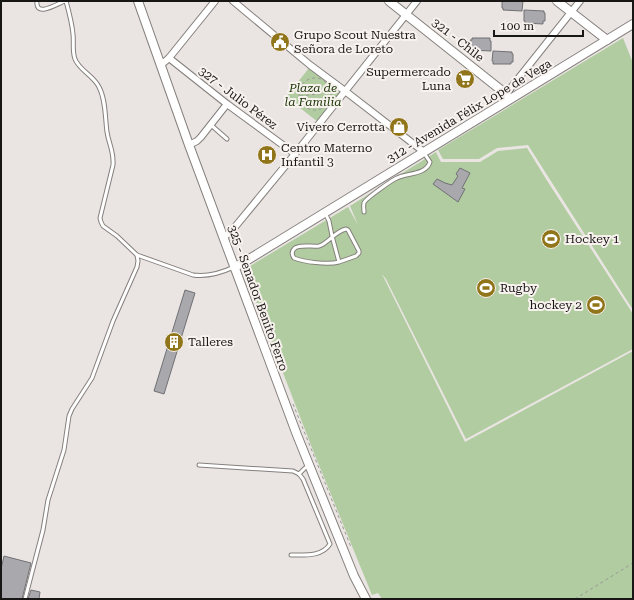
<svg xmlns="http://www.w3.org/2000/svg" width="634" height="600" font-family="'Roboto Serif',serif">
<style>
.green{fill:#b0cca0}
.building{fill:#a8a8ad;stroke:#717175}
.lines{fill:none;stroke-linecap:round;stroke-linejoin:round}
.lane-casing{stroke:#85807d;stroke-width:5}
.street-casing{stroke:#85807d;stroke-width:8}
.secondary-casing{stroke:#85807d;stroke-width:10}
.path{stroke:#9b9795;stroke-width:1;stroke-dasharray:3 3;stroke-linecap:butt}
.lane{stroke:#fff;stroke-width:3}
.street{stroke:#fff;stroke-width:6}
.secondary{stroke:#fff;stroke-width:8}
.labels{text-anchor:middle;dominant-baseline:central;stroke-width:4;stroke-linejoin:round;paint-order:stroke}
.poi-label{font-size:12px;fill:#191716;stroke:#f8f2ef;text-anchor:start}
.street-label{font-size:12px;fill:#191716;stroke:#f8f2ef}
.park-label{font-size:12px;font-style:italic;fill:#193403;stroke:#f8f2ef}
</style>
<rect width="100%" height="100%" fill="#eae5e2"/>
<!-- green -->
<g class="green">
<polygon points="623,38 633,63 633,310 528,145 497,148 479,159 443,159 438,150"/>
<polygon points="309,68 340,93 318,122 286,97"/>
<polygon points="527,148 546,179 633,314 633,349 466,439 386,279 382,274 465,442 633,351 633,599 382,599 378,593 372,595 314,453 244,272 245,269 348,207 358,225 350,206 436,152 441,162 480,162 498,151"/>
</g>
<!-- building -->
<g class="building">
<polygon points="502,1 523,1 522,11 503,10 503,8 502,8"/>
<polygon points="524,10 544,11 544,13 545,13 545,21 543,21 543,24 525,23 525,21 524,21"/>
<polygon points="472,38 490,38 490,41 491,41 491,51 471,50 471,48 470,48 470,40 472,40"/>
<polygon points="493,51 512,52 512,54 513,54 513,62 511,62 511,64 493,64 493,61 492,61"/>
<polygon points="460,168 470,173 462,188 465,189 458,202 433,184 437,179 445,183 452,185 458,176 456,174"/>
<polygon points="185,290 195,293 164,394 154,391"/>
<polygon points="4,556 31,563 22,599 1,599 1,569"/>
<polygon points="31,590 40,592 39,599 28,599"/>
</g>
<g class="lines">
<!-- lane casing -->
<g class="lane-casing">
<g id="lane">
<path d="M 37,1 C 35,18 57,4 65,1"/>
<polyline points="211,125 227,139"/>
<path d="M 364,212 C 364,209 363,206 364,203 C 365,199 392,180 397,178 C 407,173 426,175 430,162 L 424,153"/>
<path d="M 325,213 L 329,221 L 332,236 L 339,262 C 328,265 304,262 294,258 C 292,255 291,252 294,249 C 298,244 313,247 319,246 C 328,244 335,231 346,229 L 348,230 L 359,251 L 359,253 L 356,256 L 339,262"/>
<path d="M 137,255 L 193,275 C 207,277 221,273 234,267"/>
<polyline points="199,465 293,471 299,474 305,468 309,466"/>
<path d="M 291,555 C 304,555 322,557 330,544 L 303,479 L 299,474"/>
<path d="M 25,599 L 43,530 L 48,500 L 64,450 L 69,416 L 72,409 L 92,378 L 113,321 L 137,267 L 138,261 L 137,255 L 117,236 L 103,226 L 101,222 L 100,218 L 113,165 C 114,151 109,145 107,132 C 105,118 106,100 99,87 C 94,76 79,70 75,59 C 72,51 74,42 73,34 C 72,23 69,12 66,1"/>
</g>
</g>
<!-- street casing -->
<g class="street-casing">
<g id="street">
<polyline points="233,1 310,65 345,91 424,152"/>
<polyline points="169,58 227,104 295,154"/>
<polyline points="161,65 169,58 215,1"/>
<polyline points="506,94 580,1"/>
<polyline points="189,145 197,141 201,137 227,104"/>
<polyline points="223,237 230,233 295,154 417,1"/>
</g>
</g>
<!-- secondary casing -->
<g class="secondary-casing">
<g id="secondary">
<polyline points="138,1 189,145 297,435 354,576 366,599"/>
<polyline points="389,1 506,94 509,99"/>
<polyline points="557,1 607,40"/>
<polyline points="234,267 241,264 633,24"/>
</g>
</g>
<!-- path -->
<g class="path">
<circle cx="315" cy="94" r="16"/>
<polyline points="300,96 336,92"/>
<polyline points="293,404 351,547"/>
<polyline points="575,599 633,563"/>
</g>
<!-- lane -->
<use href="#lane" class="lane"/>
<!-- street -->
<use href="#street" class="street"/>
<!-- secondary -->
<use href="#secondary" class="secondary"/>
</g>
<!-- icons -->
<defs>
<g id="civic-disc" transform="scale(1)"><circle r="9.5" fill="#90751a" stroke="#f8f2ef"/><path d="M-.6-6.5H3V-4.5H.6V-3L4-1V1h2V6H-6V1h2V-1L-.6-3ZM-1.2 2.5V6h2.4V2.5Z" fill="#fff"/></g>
<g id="supermarket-disc" transform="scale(1)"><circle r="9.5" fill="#90751a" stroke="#f8f2ef"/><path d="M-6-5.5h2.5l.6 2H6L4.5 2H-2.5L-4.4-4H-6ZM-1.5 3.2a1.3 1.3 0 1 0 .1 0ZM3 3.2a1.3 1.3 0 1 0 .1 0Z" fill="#fff"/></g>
<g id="shop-disc" transform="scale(1)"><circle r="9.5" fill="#90751a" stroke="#f8f2ef"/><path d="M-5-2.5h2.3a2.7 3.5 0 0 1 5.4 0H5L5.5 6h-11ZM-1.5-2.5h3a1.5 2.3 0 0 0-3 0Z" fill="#fff"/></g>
<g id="hospital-disc" transform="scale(1)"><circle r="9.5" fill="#90751a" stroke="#f8f2ef"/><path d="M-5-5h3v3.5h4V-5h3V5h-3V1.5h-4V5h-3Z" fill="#fff"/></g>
<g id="stadium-disc" transform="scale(1)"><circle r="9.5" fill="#90751a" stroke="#f8f2ef"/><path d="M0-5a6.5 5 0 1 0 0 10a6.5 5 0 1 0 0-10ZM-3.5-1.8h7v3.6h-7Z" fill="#fff"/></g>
<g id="building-disc" transform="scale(1)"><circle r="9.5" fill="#90751a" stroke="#f8f2ef"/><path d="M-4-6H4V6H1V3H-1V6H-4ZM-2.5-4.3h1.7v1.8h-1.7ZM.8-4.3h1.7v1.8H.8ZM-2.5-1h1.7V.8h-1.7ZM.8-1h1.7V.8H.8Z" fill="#fff"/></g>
</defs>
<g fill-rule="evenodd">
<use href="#civic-disc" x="280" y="42"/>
<use href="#supermarket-disc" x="465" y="79"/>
<use href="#shop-disc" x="399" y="127"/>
<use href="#hospital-disc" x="267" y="155"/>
<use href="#stadium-disc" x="551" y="239"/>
<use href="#stadium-disc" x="486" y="288"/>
<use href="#stadium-disc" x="596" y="305"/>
<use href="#building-disc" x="174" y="342"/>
</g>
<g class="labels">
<!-- poi labels -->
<g class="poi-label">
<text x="294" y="35">Grupo Scout Nuestra<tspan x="294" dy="14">Señora de Loreto</tspan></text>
<text x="451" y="72" text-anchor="end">Supermercado<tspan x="451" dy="14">Luna</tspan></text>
<text x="385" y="127" text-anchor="end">Vivero Cerrotta</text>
<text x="281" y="148">Centro Materno<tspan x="281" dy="14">Infantil 3</tspan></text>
<text x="565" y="239">Hockey 1</text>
<text x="500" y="288">Rugby</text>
<text x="582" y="305" text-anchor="end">hockey 2</text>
<text x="188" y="342">Talleres</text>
</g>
<!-- street labels -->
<g class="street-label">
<text transform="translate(458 40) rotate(38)">321 - Chile</text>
<text transform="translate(238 98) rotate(37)">327 - Julio Pérez</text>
<text transform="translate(469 111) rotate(-31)">312 - Avenida Félix Lope de Vega</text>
<text transform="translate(258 298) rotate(70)">325 - Senador Benito Ferro</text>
</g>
<!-- park labels -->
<g class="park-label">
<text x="313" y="88">Plaza de<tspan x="313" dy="14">la Familia</tspan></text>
</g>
</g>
<!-- border -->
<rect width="634" height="600" fill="none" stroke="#191716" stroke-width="4"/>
<!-- scale -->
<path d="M494 30v6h89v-6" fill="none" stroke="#191716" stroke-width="2"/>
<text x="500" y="30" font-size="12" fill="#191716" stroke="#f8f2ef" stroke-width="3" paint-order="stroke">100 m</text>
</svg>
